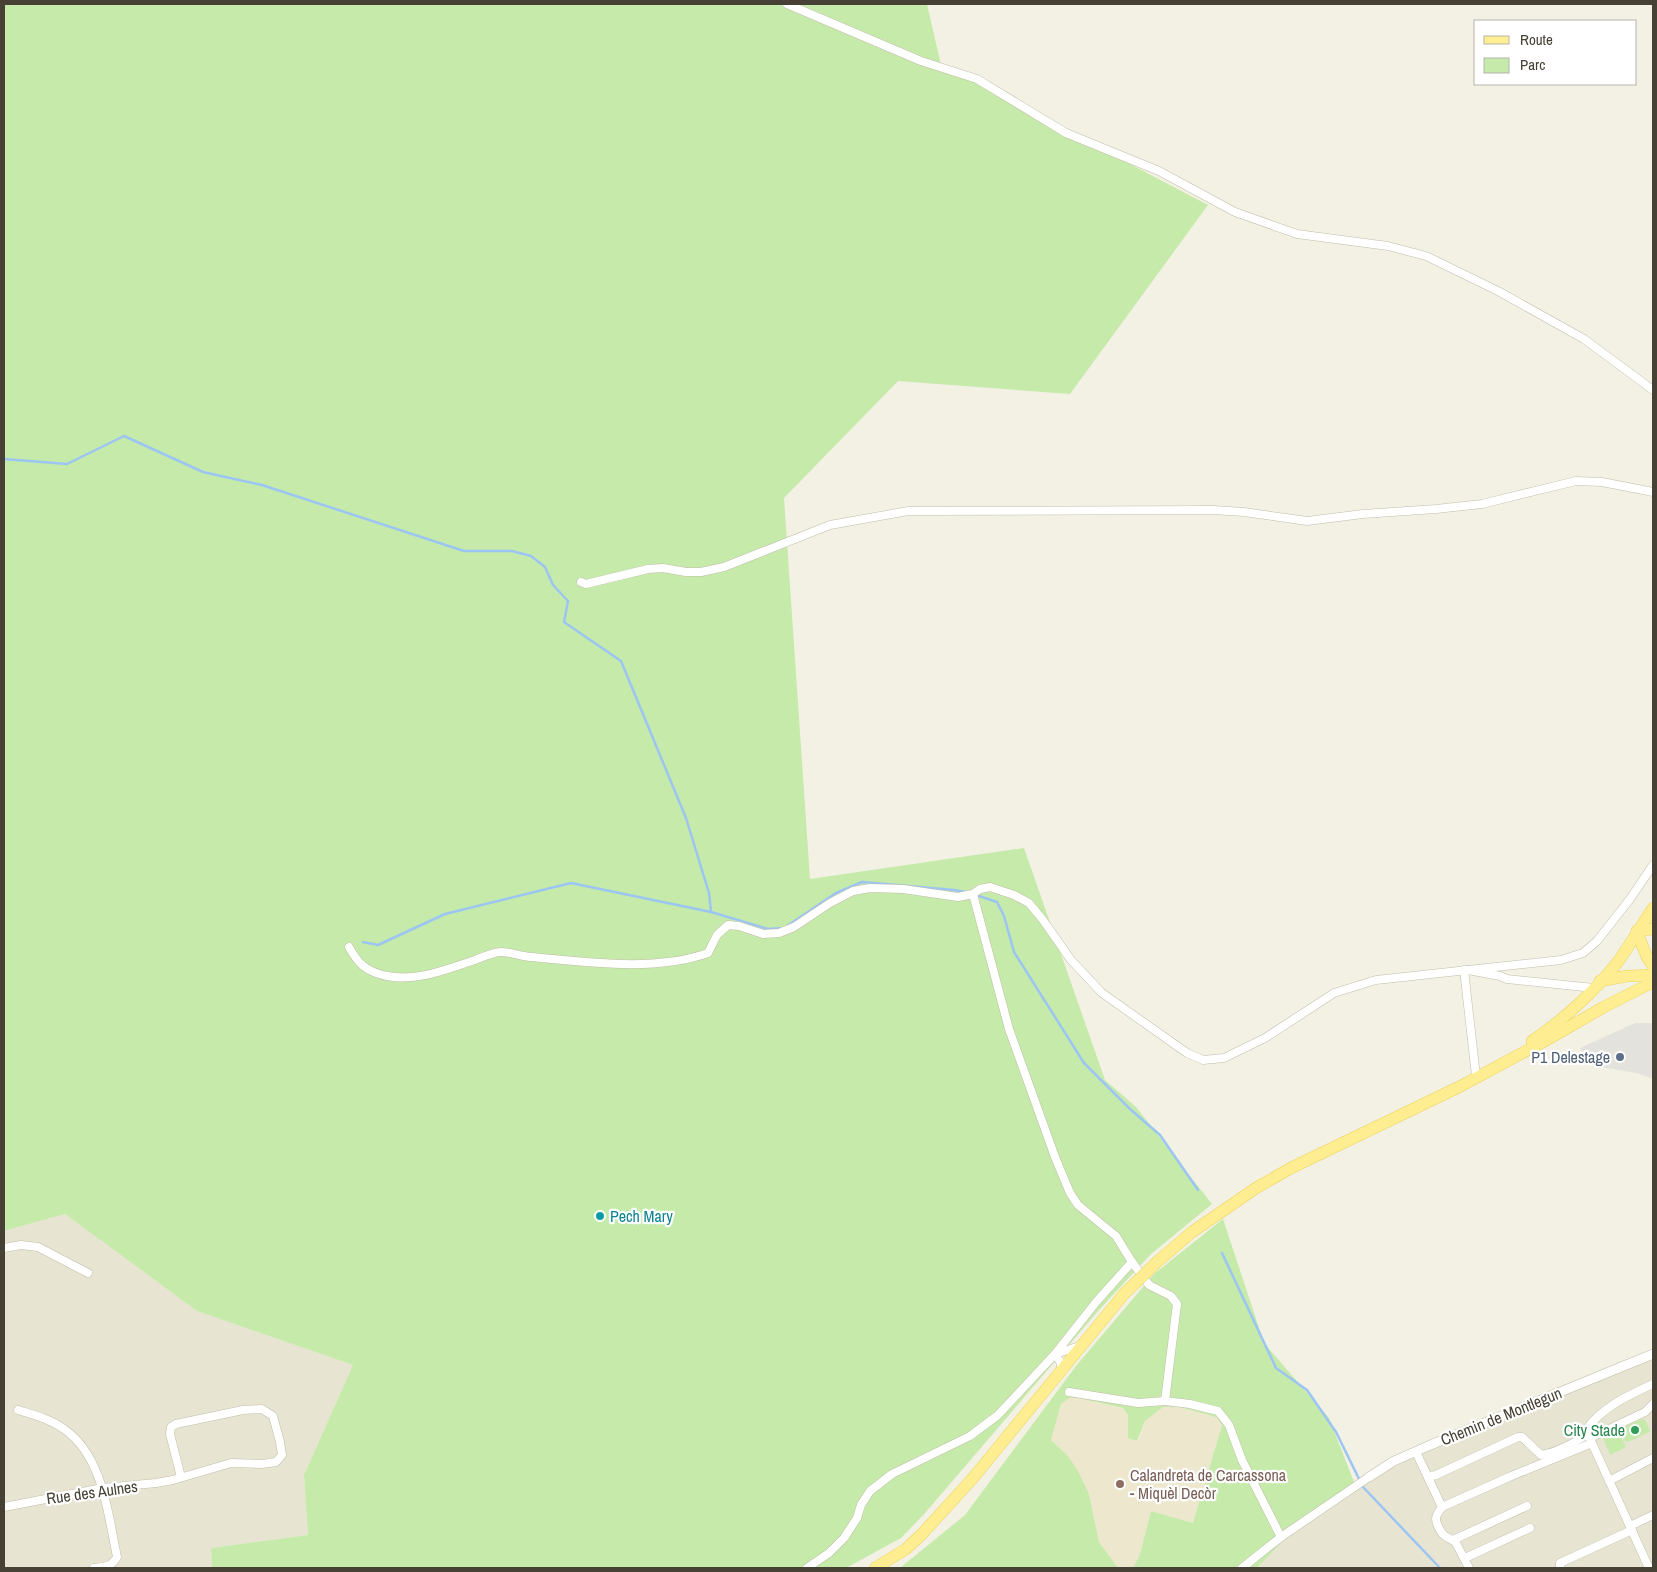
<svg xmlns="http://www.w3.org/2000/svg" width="1657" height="1572" font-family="'Archivo Narrow',sans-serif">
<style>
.residential{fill:#e8e4d2}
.education{fill:#ede8cd}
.green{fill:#c5eaaa}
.parking{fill:#e3e2dd}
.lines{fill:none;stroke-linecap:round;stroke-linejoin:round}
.stream{stroke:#9cc5f4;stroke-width:2.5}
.minor-casing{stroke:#c2bda9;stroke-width:9}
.tertiary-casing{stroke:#c2bda9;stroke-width:10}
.primary-casing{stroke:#ead25b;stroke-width:12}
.minor{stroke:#fff;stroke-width:8}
.tertiary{stroke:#fff;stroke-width:9}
.primary{stroke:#ffee91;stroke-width:11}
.primary-bridge-casing{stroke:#ead25b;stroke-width:12;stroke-linecap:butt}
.primary-bridge{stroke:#ffee91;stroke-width:11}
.service-dot{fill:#5c6f8a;stroke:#fff;stroke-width:2}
.culture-dot{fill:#0f9aa8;stroke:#fff;stroke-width:2}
.leisure-dot{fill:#2e9e5b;stroke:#fff;stroke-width:2}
.education-dot{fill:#8d6e63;stroke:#fff;stroke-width:2}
.labels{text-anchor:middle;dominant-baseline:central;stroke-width:4.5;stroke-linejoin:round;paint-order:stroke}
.service-label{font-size:16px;fill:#4e5e75;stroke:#fff;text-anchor:end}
.culture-label{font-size:16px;fill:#0d838f;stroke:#fff;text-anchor:start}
.street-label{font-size:16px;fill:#464134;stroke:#fff}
.leisure-label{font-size:16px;fill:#27864d;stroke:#fff;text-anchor:end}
.education-label{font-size:16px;fill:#785e54;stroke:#fff;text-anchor:start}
</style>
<rect width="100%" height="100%" fill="#f3f1e4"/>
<!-- residential -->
<g class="residential">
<polygon points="65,1214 197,1311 353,1365 304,1475 308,1535 211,1548 212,1568 4,1568 4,1231"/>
<polygon points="1653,1350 1653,1568 1257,1568 1288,1536 1354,1482 1387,1460"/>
</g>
<!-- education -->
<polygon class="education" points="1069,1398 1078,1398 1123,1408 1128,1415 1128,1437 1138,1441 1145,1421 1162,1407 1179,1407 1216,1417 1222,1425 1193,1523 1151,1511 1140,1554 1133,1568 1118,1568 1099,1542 1089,1494 1068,1456 1051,1440 1061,1404"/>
<!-- green -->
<g class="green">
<polygon points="4,4 927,4 941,65 1208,205 1070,394 898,381 784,498 810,879 1024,848 1105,1080 1136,1107 1212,1204 1151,1254 1099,1310 925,1513 901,1538 846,1568 212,1568 211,1548 308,1535 304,1475 353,1365 197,1311 65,1214 4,1231"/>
<polygon points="1223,1219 1264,1343 1329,1418 1354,1482 1288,1536 1257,1568 1133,1568 1140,1554 1151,1511 1193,1523 1222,1425 1216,1417 1179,1407 1163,1407 1145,1421 1137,1441 1128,1438 1128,1415 1123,1408 1078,1398 1069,1398 1061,1404 1051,1440 1068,1456 1079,1473 1089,1494 1099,1542 1118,1568 900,1568 965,1515 1076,1366 1154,1274"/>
<polygon points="1642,1419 1645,1420 1650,1430 1649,1432 1628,1442 1625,1441 1621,1431 1622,1428"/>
<polygon points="1617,1428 1626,1447 1610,1455 1602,1435"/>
</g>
<!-- parking -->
<polygon class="parking" points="1635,1023 1653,1023 1653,1079 1637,1073 1594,1066 1580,1048"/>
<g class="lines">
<!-- stream -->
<g class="stream">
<polyline points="4,459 67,464 124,436 203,472 262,485 464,551 512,551 531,556 545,567 553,585 568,601 564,622 621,661 686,818 709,893 711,912"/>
<polyline points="976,895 997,902 1004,916 1014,952 1084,1063 1130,1109 1160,1135 1198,1190"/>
<polyline points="363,942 378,945 445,914 571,883 711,912 768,929 784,928 836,893 862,882 954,890 966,892"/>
<polyline points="1222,1253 1276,1368 1307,1390 1336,1432 1363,1487 1440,1568"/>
</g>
<!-- minor casing -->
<g class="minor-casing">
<g id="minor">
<polyline points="787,4 921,61 977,79 1066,133 1159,171 1235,212 1297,234 1388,246 1426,256 1498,291 1584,339 1653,390"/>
<polyline points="581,582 586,584 648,569 663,568 686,572 701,572 724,567 830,525 908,511 1213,510 1244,512 1307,521 1363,514 1436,509 1482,504 1576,481 1602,482 1653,492"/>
<polyline points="973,894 1009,1029 1055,1157 1070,1193 1078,1205 1116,1236 1132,1262 1149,1285 1171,1296 1177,1304 1165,1401"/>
<path d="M 349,947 C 358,964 367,972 387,976 C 417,982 447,969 475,960 C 483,957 493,952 501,952 C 510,952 521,956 531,957 C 585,962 655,972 708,953 L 717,935 L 728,925 L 739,926 L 763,934 L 779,933 L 794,927 L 830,903 L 853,891 L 870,888 L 903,889 L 958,897 L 973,894 L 980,889 L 990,887 L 1014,895 L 1029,903 L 1043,920 L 1071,960 L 1102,993 L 1187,1053 L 1203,1060 L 1224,1058 L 1265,1038 L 1334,993 L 1376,980 L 1468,970"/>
<polyline points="1464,970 1476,1076"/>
<polyline points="1594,988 1507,979 1500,976 1468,970 1561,960 1583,953 1597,941 1630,899 1653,865"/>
<polyline points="4,1248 21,1245 38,1247 88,1273"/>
<polyline points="1061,1371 1061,1363 1055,1354 1080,1346"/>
<polyline points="1069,1392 1138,1403 1165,1401 1190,1404 1218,1411 1229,1425 1242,1460 1281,1537"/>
<path d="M 18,1410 C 34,1415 50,1419 64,1429 C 103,1456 108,1514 117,1557 C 112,1567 104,1567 94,1568"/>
<polyline points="1590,1438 1645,1412 1653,1404"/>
<polyline points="1416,1452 1442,1507 1509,1477 1592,1443"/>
<path d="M 1428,1477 L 1436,1475 L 1518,1437 L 1522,1437 L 1541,1455 C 1558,1452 1574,1443 1588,1434"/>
<polyline points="1609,1481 1653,1458"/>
<polyline points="4,1507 103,1488 156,1483 173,1480 231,1463 262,1464 276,1462 282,1455 280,1442 273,1416 262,1409 243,1410 176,1424 171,1427 170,1434 181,1477"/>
<path d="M 1442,1507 C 1435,1516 1434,1520 1440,1530 C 1442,1533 1442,1534 1445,1536 C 1449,1539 1452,1539 1456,1543 L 1469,1568"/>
<polyline points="1630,1526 1653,1515"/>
<polyline points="1453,1540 1527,1506"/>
<polyline points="1465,1558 1530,1528"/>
<polyline points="807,1568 829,1553 844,1538 857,1518 861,1505 870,1491 892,1474 970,1436 998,1415 1055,1354 1097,1301 1132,1262"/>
<polyline points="1242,1568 1281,1537 1369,1477"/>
<polyline points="1560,1568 1560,1563 1632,1530"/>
<path d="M 1649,1568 L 1586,1430 C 1602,1407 1629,1395 1653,1384"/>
</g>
</g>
<!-- tertiary casing -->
<g class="tertiary-casing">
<polyline id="tertiary" points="1369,1477 1394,1461 1428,1446 1653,1354"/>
</g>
<!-- primary casing -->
<g class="primary-casing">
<g id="primary">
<path d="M 1637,931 C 1642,943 1644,956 1653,966"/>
<polyline points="1637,931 1653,929"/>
<polyline points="1600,981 1627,976 1653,975"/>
<path d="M 1532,1041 C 1562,1021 1595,991 1617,963 C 1630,945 1641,926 1653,908"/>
<polyline points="1157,1262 1192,1232 1256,1188 1291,1168 1461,1086 1552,1037 1602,1008 1653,982"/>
<polyline points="875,1568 906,1549 922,1534 973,1478 1124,1294"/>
</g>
</g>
<!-- minor -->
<use href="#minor" class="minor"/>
<!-- tertiary -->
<use href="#tertiary" class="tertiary"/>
<!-- primary -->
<use href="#primary" class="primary"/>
<!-- primary-bridge casing -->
<g class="primary-bridge-casing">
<polyline id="primary-bridge" points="1124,1294 1157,1262"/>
</g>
<!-- primary-bridge -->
<use href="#primary-bridge" class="primary-bridge"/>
</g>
<!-- markers -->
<circle class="service-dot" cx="1620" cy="1057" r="5"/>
<circle class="culture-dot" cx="600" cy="1216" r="5"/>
<circle class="leisure-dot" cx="1635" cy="1430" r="5"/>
<circle class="education-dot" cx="1120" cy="1484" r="5"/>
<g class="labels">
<!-- service labels -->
<g class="service-label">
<text x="1610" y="1057">P1 Delestage</text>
</g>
<!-- culture labels -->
<g class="culture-label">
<text x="610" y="1216">Pech Mary</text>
</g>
<!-- street labels -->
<g class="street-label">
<text transform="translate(1501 1416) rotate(-22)">Chemin de Montlegun</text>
<text transform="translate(92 1492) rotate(-8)">Rue des Aulnes</text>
</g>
<!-- leisure labels -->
<g class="leisure-label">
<text x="1625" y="1430">City Stade</text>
</g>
<!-- education labels -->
<g class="education-label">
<text x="1130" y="1475">Calandreta de Carcassona<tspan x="1130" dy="18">- Miquèl Decòr</tspan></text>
</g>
</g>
<!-- border -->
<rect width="1657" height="1572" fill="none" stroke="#464134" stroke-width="10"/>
<!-- legend -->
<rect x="1474" y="20" width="162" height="65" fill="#ffffff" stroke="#b5b3ae"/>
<rect x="1484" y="36" width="25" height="8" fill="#ffee91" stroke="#b5b3ae"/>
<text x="1520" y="45" font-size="15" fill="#464134">Route</text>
<rect x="1484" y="58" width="25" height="15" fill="#c5eaaa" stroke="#b5b3ae"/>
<text x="1520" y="70" font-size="15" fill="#464134">Parc</text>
</svg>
